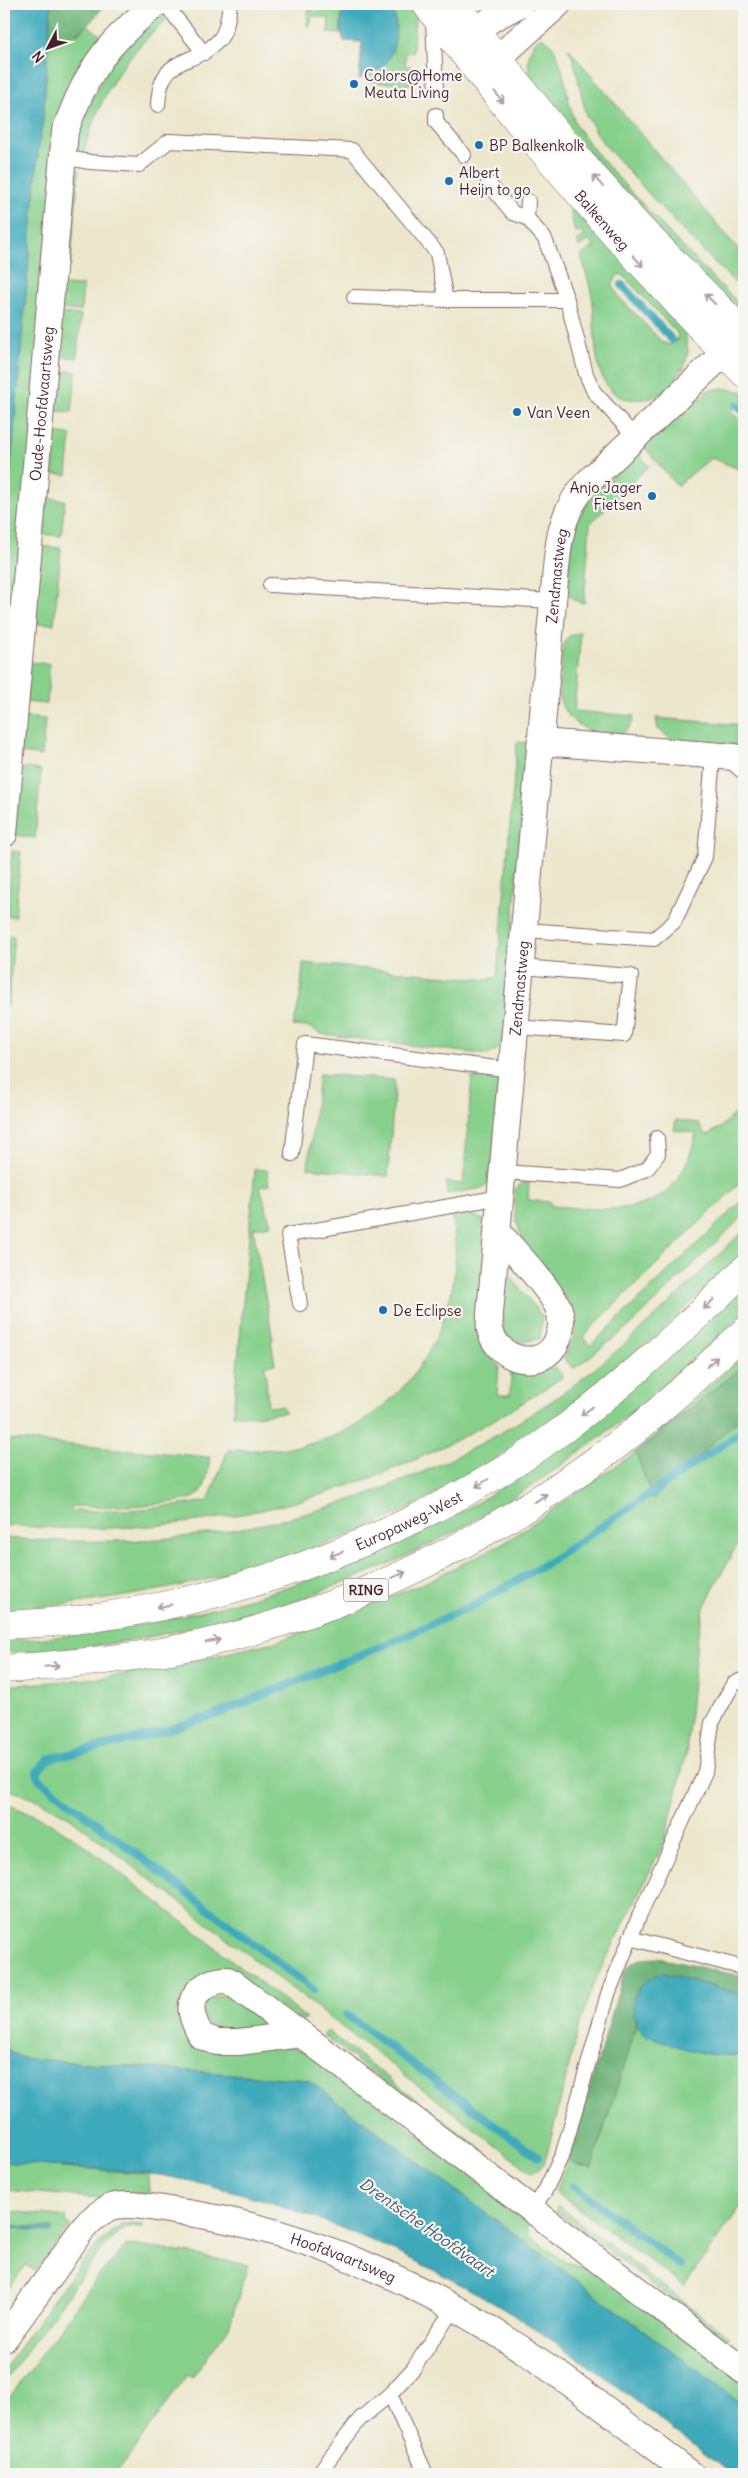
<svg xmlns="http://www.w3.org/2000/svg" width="748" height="2478" font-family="Delius,sans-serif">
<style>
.green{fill:#87d08c;stroke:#68785c;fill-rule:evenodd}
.forest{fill:#6db278;stroke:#5c6852}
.water{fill:#3ca9bb;stroke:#436473}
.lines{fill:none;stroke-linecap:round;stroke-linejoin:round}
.stream{stroke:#3ca9bb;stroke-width:8}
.lane-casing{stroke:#836563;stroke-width:16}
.street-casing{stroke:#836563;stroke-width:28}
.secondary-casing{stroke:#836563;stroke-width:29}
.primary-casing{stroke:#836563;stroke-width:29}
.lane{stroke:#fff;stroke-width:14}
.street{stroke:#fff;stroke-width:26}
.secondary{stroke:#fff;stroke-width:28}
.primary{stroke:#fff;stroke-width:28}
.oneway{stroke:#ae9aa0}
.poi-dot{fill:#1f6fb2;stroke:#f6f6f2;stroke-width:2}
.labels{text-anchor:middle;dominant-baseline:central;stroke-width:4.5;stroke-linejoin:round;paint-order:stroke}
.shield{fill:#f6f6f2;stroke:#7e6067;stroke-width:1}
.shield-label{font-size:14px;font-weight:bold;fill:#4a1f2b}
.poi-label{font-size:15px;fill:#4a1f2b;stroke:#f6f6f2;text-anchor:start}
.street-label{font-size:15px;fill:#4a1f2b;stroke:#f6f6f2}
.water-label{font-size:16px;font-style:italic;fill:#445665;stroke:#f6f6f2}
</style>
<rect width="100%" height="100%" fill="#f6f6f2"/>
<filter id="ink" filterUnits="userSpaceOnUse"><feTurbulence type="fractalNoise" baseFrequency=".02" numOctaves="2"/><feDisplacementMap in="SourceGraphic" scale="10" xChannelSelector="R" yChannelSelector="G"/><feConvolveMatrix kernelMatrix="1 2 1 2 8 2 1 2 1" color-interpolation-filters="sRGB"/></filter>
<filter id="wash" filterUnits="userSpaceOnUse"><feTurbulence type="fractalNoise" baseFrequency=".0096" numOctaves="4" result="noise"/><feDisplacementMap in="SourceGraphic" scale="20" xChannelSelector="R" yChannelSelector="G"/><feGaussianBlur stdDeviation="1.12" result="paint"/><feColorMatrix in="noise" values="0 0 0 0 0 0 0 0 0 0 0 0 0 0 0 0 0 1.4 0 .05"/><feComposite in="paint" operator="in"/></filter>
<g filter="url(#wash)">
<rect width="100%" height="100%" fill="#ece7cc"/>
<!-- green -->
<g class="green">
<polygon points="309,4 312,4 312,11 321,12 323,4 337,4 341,9 345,7 340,28 341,34 328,33 329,18 312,16 310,27 307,26"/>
<path d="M 391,4 L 415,4 L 413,53 L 406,52 L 405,66 L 412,67 L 410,85 L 367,82 L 368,75 C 375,73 377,68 381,62 C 395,42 401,28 391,4 Z"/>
<path d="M 160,13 L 166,21 C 124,55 98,99 84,151 L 74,148 L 80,122 L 109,66 Z"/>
<polygon points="87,24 102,37 84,63 4,720 4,547 39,142 43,121 49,30 58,36 79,33"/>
<path d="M 541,37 C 568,48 564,108 579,130 C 599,158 624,184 648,210 C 679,244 711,277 744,308 L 744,322 L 652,228 L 531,82 C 527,67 526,47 541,37 Z"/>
<polygon points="568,48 744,256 744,292 679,227 602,142 586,115 574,61"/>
<polygon points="72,167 79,170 70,267 63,267"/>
<path d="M 578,203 L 684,327 L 688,351 L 684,369 L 682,368 C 676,383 662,397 645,399 C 585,407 598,333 592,296 C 589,282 585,269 581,255 L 594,247 L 588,240 L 579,247 L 577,240 L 584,237 L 582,231 L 575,233 L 570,210 ZM 619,274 L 623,275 L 677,333 L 678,338 L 676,342 L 669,345 L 662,342 L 619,297 L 612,284 Z"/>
<polygon points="61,285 83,286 81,311 59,309"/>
<polygon points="59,313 81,315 77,358 55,356"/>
<polygon points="54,370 76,372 72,412 50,411"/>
<polygon points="722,388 744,392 744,414 735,403 732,412 744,424 744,471 711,458 677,486 644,447 697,398 707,393 706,391"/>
<polygon points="49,433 71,435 67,475 53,474 54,453 47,452"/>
<path d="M 638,453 L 649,466 L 590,524 L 584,603 C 575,602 570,598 567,590 C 569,569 569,545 576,525 C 587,495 615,474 638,453 Z"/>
<polygon points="43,498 65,500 61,536 40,534"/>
<polygon points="39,546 61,548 54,624 32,623"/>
<path d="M 581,632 L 574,711 L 634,716 C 628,752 570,732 561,703 C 558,692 560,680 561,669 C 562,657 561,645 569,636 Z"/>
<polygon points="28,662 50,664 47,704 25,702"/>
<polygon points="24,717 45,719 42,756 20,753"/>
<polygon points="656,718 744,725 744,746 672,740 658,729"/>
<polygon points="517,742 528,743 503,1045 488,1055 321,1034 309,1027 293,1026 300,999 303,963 491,980 491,978 497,978"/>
<polygon points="19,767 41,770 35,838 14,835"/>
<polygon points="12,851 21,852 15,917 7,916"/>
<polygon points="5,935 14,936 8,1006 4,1005"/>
<polygon points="480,1072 500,1075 491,1179 484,1188 447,1194 446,1182 463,1184 472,1077 478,1078"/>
<polygon points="319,1074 395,1080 388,1176 308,1168"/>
<path d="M 744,1104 L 744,1179 L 590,1329 L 584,1337 L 590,1346 L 744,1199 L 744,1215 L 632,1324 L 575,1368 L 572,1367 L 564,1359 C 573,1335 581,1332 571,1305 C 541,1266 510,1242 515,1189 L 523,1183 L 529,1182 L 528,1200 L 550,1202 L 551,1206 C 622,1211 677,1220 696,1133 L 674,1130 L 676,1120 L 699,1123 L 702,1131 L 707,1135 L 720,1128 Z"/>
<polygon points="255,1169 267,1170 269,1185 260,1187 271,1225 253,1228 273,1340 271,1341 275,1364 265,1365 268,1407 281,1406 286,1412 254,1416 233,1415"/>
<path d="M 470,1214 L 488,1222 L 480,1339 L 485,1351 L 499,1366 L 497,1395 L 510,1395 L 511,1372 L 530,1375 L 555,1367 L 562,1375 L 561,1378 C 388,1495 212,1542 4,1525 L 4,1439 L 210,1457 C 208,1469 208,1485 199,1494 C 187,1507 93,1507 72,1506 L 70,1508 L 72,1511 C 118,1511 163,1509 208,1501 L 228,1450 C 260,1451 292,1450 323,1440 C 415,1409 470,1310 452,1216 Z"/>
<path d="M 744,1230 L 744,1251 C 671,1323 596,1397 508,1451 C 466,1478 420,1505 374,1525 C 256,1575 132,1601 4,1610 L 4,1538 C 60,1542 115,1543 171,1538 C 314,1525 458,1470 574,1385 C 636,1339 689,1284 744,1230 Z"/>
<polygon points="506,1271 542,1316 540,1338 520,1343 504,1334 502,1324"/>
<path d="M 744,1288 L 744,1312 C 617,1434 491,1529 324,1590 C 311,1595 298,1601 285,1605 C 258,1613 230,1619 203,1625 C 137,1641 71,1652 4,1652 L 4,1641 C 170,1633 366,1576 507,1484 C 534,1466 559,1441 585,1420 C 638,1376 691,1332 744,1288 Z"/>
<polygon points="744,1355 744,1366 637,1452 653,1499 744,1414 744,1531 704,1607 697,1639 686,1755 664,1843 593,1985 579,2026 547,2154 544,2164 532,2173 69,1817 36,1799 4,1788 4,1686 101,1678 188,1662 279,1641 420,1585 504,1543 636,1452"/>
<path d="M 4,1803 L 41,1818 L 79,1841 L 306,2018 L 302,2021 L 227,1975 L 184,2023 L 296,2049 L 316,2057 L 526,2217 L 529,2235 C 552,2252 570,2270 599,2268 L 744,2379 L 744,2405 L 308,2080 L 22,2058 L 10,2052 L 4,2044 Z"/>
<polygon points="220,1995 228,1997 266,2025 223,2030 216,2029 207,2025 203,2009 207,2000"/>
<polygon points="636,2025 645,2035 733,2056 744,2053 744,2202 684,2286 555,2192 569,2159 577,2165 592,2166"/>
<polygon points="327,2031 523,2181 518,2184 323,2035"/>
<polygon points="4,2162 149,2174 150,2194 121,2193 98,2198 4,2190"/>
<polygon points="558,2206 730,2337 726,2341 557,2212"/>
<polygon points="4,2211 63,2216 66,2218 65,2224 71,2225 35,2271 26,2265 4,2295 4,2227 53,2229 4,2225"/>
<path d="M 124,2224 L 143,2225 L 143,2227 L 129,2227 L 121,2231 L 100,2251 L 4,2382 L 4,2369 C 29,2336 90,2239 124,2224 Z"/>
<polygon points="132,2245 192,2254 248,2265 229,2327 192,2378 187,2375 116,2474 4,2474 4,2405 100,2274 125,2247"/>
</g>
<!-- forest -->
<g class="forest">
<path d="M 51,4 L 107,4 C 89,21 75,49 49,30 Z"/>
<polygon points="744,1366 744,1414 652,1499 636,1452"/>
<path d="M 659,1958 L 744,1977 L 744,1995 L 660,1972 C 633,1991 630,1993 636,2025 L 592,2167 L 577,2165 L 569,2159 L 624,1973 C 635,1957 641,1959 659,1958 Z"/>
</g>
<!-- water -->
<g class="water">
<polygon points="4,4 51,4 43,121 39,142 4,547"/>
<path d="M 347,4 L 391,4 C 399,23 398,54 381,68 C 374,73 367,76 359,79 L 362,42 L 344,41 C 339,27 340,17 347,4 Z"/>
<path d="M 660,1972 L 744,1995 L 744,2053 C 717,2060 691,2051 666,2042 C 659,2040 649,2038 644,2034 C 637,2028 636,2022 634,2014 C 630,1991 642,1984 660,1972 Z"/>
<path d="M 4,2044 L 10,2052 L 22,2058 L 308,2080 L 744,2405 L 744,2474 L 731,2474 C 671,2429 612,2380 549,2338 C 442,2266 308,2205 182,2179 C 123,2167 63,2169 4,2162 Z"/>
<polygon points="4,2225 51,2228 53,2229 51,2232 4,2227"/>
</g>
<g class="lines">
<!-- stream -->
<g class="stream">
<polyline points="622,285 672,340"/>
<polyline points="737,405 744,412"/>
<polyline points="314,1990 39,1779 37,1772 48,1759 143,1737 215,1715 392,1642 476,1604 552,1560 744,1430"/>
<polyline points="347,2015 538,2157"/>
<polyline points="573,2186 681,2266"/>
</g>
</g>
</g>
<g filter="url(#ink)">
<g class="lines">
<!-- lane casing -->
<g class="lane-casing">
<g id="lane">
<polyline points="165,4 204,53"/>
<polyline points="433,19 436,87"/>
<path d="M 158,105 C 160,53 192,68 218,41 C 227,32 228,16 230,4"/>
<polyline points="436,115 436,122 464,155"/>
<polyline points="62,157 90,162 139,165 169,141 352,150 437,253 446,300"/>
<polyline points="488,183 513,213 527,218 545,239 567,300"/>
<polyline points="527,218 528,201"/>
<polyline points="354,297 446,300 567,300 586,374 594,392 635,437"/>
<polyline points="270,585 553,601"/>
<polyline points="525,930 654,939 674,922 705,857 713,755"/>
<polyline points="516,1027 624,1035 631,976 522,967"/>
<polyline points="292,1154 305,1044 512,1070"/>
<polyline points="503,1172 620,1180 647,1169 658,1154 657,1138"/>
<polyline points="300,1304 288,1235 501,1197"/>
<polyline points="630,1938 744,1968"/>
<polyline points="531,2210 545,2191 563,2153 608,1994 640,1914 705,1772 712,1723 733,1684 744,1679"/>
<polyline points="390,2394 426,2474"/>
<polyline points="318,2474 360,2419 390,2394 413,2369 454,2308"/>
</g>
</g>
<!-- street casing -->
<g class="street-casing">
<g id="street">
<polyline points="520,4 493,18 476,31 469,58 497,59 558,4"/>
<polyline points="541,742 735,757 744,765"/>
<path id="s1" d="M 4,834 L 65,131 C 87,71 105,44 156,4"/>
<path id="s2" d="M 499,1233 C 515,1252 546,1284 557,1305 C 561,1312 562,1324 560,1332 C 551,1374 497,1364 490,1329 C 489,1324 490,1318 490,1313 L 553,601 C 558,557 555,517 587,483 L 741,337"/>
<path d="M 301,2034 L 239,2042 L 217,2042 L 201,2036 C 198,2029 193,2021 192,2013 C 188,1992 210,1979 228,1980 L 301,2034 L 744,2371"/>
<path id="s3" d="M 4,2339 C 21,2316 38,2292 55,2269 C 70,2248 84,2219 109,2208 C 127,2200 163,2210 182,2212 C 311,2231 436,2289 542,2363 C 593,2398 641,2437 691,2474"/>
</g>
</g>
<!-- secondary casing -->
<g class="secondary-casing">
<g id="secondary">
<path id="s4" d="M 426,4 C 523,134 631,256 744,373"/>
<polyline points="454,4 578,159 639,227 744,333"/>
</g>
</g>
<!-- primary casing -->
<g class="primary-casing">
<g id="primary">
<path id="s5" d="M 4,1625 C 149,1620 288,1581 418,1517 C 460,1496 501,1474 539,1447 C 613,1395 680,1334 744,1270"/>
<path d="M 4,1669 C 76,1664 149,1657 219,1640 C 360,1605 493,1537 609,1451 C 657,1415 700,1373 744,1332"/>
</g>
</g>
<!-- lane -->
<use href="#lane" class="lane"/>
<!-- street -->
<use href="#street" class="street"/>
<!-- secondary -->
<use href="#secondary" class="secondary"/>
<!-- primary -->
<use href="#primary" class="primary"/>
</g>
<!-- one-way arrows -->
<defs><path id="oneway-shaft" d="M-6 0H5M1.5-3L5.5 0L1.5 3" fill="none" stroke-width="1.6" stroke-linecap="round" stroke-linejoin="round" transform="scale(1.25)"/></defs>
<g class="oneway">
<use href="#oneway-shaft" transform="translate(499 97) rotate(52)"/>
<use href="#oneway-shaft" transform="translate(598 181) rotate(-132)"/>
<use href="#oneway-shaft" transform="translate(638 261) rotate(48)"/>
<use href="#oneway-shaft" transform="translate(710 299) rotate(-135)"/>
<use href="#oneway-shaft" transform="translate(709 1304) rotate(136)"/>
<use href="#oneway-shaft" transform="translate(712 1362) rotate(-43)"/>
<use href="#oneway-shaft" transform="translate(587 1411) rotate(143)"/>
<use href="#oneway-shaft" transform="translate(482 1483) rotate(148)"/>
<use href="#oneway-shaft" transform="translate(541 1498) rotate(-33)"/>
<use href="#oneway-shaft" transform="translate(336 1554) rotate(159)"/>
<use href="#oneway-shaft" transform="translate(399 1575) rotate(-23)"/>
<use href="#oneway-shaft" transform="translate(164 1606) rotate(169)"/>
<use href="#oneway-shaft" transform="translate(213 1641) rotate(-12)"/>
<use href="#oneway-shaft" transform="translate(52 1666) rotate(-5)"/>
</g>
</g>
<!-- markers -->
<g class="poi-dot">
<circle cx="354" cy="84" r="5"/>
<circle cx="479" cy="145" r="5"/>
<circle cx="449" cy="181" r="5"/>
<circle cx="517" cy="412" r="5"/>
<circle cx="652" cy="496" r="5"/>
<circle cx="383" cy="1310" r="5"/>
</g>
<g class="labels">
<!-- shield labels -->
<rect class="shield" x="343.5" y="1578.5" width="45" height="23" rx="4"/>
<g class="shield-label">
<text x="366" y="1590">RING</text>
</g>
<!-- poi labels -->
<g class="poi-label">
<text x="364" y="75">Colors@Home<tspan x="364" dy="17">Meuta Living</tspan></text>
<text x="489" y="145">BP Balkenkolk</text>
<text x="459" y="172">Albert<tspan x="459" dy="17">Heijn to go</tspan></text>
<text x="527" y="412">Van Veen</text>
<text x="642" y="487" text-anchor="end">Anjo Jager<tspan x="642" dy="17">Fietsen</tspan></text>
<text x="393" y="1310">De Eclipse</text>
</g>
<!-- street labels -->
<g class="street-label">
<text stroke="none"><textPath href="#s4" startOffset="279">Balkenweg</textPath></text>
<text stroke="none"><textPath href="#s1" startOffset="432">Oude-Hoofdvaartsweg</textPath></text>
<text stroke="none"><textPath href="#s2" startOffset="975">Zendmastweg</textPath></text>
<text stroke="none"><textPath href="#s2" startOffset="561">Zendmastweg</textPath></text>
<text stroke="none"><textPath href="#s5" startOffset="421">Europaweg-West</textPath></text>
<text stroke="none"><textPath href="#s3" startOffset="411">Hoofdvaartsweg</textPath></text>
</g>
<!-- water labels -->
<g class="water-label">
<text transform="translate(427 2227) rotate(35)">Drentsche Hoofdvaart</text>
</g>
</g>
<!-- margin -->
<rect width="748" height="2478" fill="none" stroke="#f6f6f2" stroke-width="20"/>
<!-- north arrow -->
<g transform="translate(48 48) rotate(229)" stroke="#f6f6f2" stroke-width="4" paint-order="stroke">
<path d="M0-4L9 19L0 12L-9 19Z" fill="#4a1f2b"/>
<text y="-8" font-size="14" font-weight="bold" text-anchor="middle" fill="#4a1f2b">N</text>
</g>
</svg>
